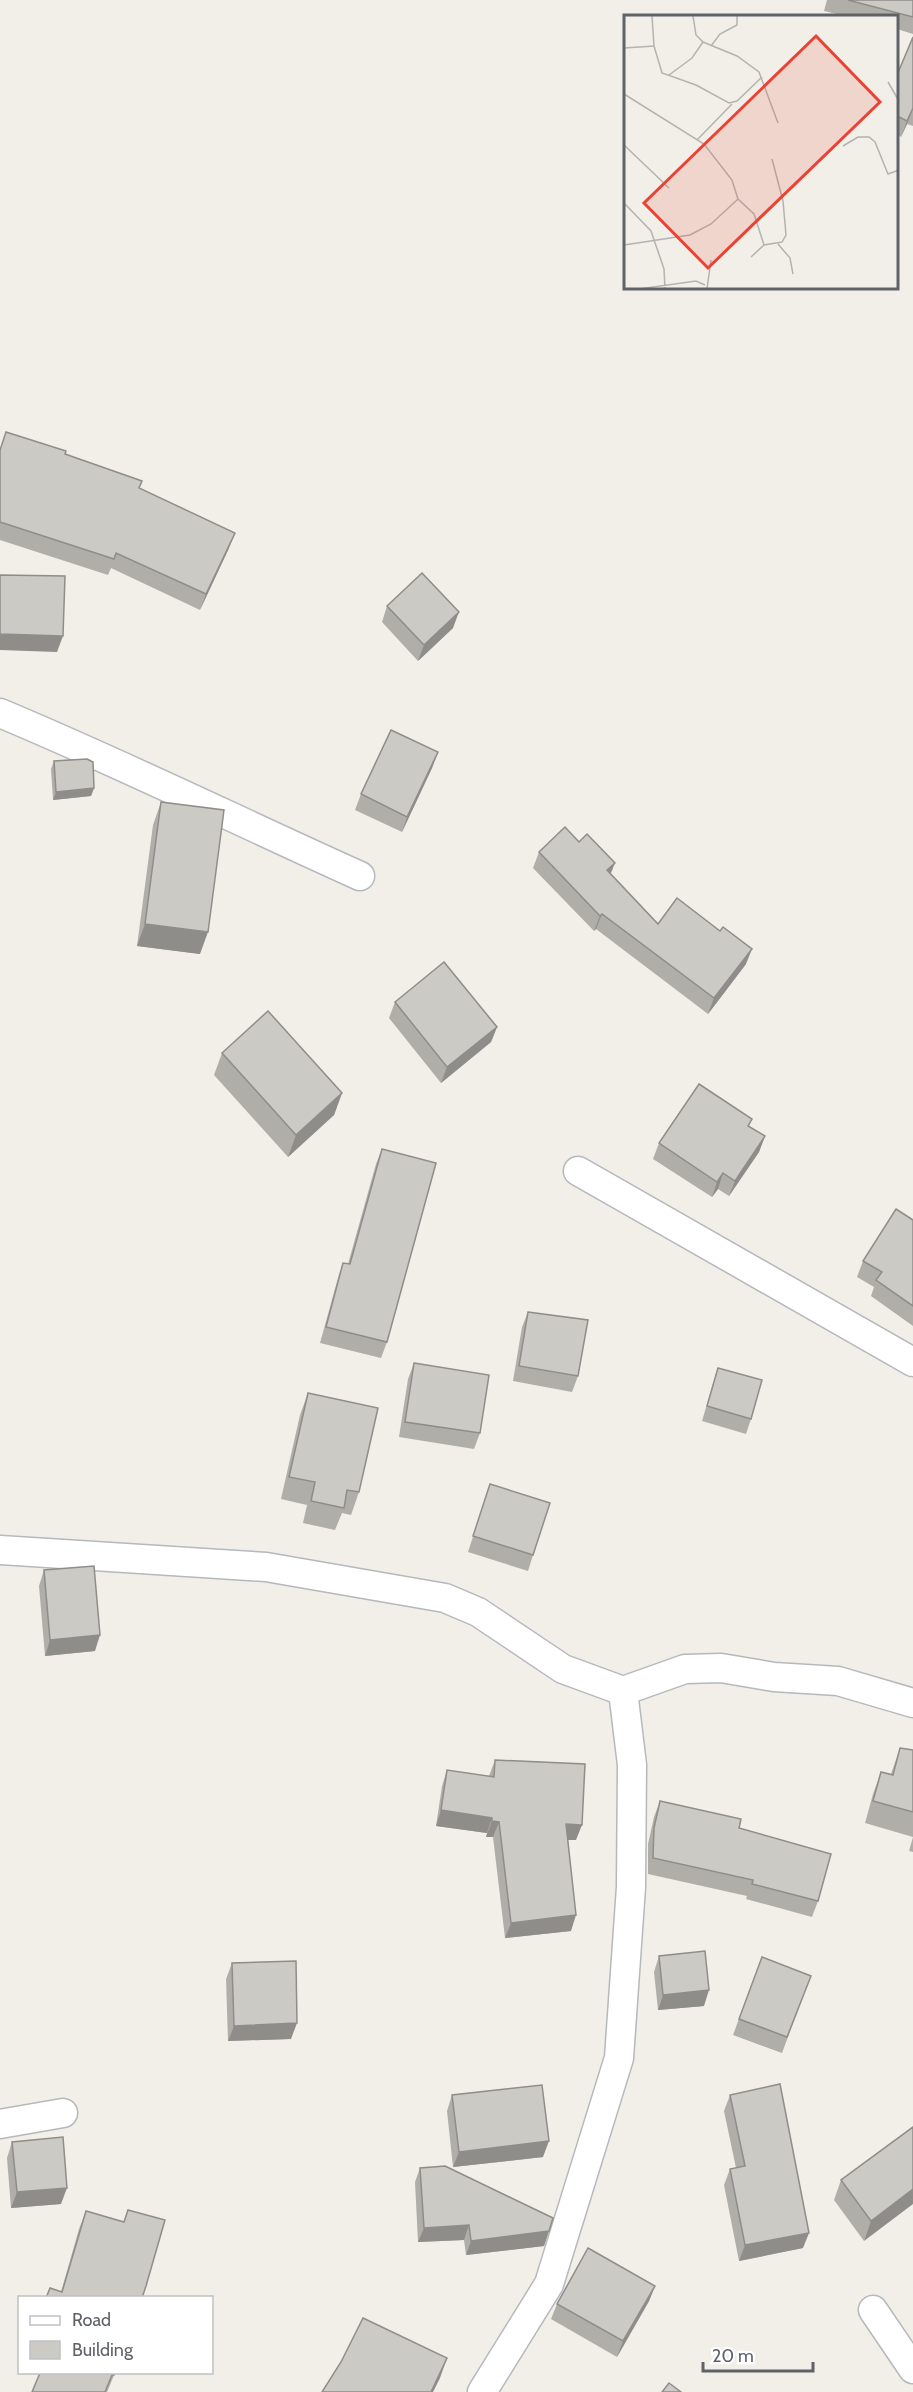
<svg xmlns="http://www.w3.org/2000/svg" width="913" height="2392" font-family="Cabin,sans-serif">
<style>
.lines{fill:none;stroke-linecap:round;stroke-linejoin:round}
.minor-casing{stroke:#b5b8bc;stroke-width:31}
.minor{stroke:#fff;stroke-width:28}
.wall{fill:#afaea9}
.shaded-wall{fill:#8f8d8a}
.building{fill:#cccac5;stroke:#8f8d8a;stroke-width:1.5}
.inset-road{fill:none;stroke:#b3b3b1;stroke-width:1.5}
.view{fill:#ea4335;fill-opacity:0.15;stroke:#ea4335;stroke-width:3}
.inset-edge{fill:none;stroke:#5f6368;stroke-width:3}
</style>
<rect width="100%" height="100%" fill="#f1efe8"/>
<g class="lines">
<!-- minor casing -->
<g class="minor-casing">
<g id="minor">
<path d="M 0,713 C 122,764 240,822 360,876"/>
<polyline points="578,1171 913,1362"/>
<polyline points="0,1550 266,1567 445,1598 478,1612 563,1669 623,1691 685,1669 721,1668 774,1677 838,1681 913,1703"/>
<polyline points="0,2124 63,2113"/>
<polyline points="873,2310 913,2369"/>
<polyline points="482,2392 549,2284 619,2058 631,1887 632,1765 623,1691"/>
</g>
</g>
<!-- minor -->
<use href="#minor" class="minor"/>
</g>
<!-- wall -->
<g class="wall">
<polygon points="827,0 913,0 913,34 897,29 897,16 845,16 824,11"/>
<polygon points="913,37 913,126 907,124 901,137 897,134 897,75"/>
<polygon points="0,448 65,454 139,488 229,548 200,610 111,568 108,575 0,540"/>
<polygon points="387,606 453,628 418,661 382,622"/>
<polygon points="438,752 432,768 402,832 355,810 361,794"/>
<polygon points="54,761 94,788 91,796 53,800 51,769"/>
<polygon points="161,802 200,954 137,946 153,825"/>
<polygon points="539,852 610,874 658,924 746,964 708,1014 596,929 594,931 533,868"/>
<polygon points="395,1002 497,1027 491,1042 441,1083 389,1018"/>
<polygon points="222,1053 342,1093 334,1115 288,1157 214,1075"/>
<polygon points="752,1119 749,1126 765,1136 759,1152 729,1196 718,1189 712,1197 653,1159 659,1143"/>
<polygon points="382,1149 387,1342 381,1358 320,1343 338,1278 343,1263 348,1264 376,1164"/>
<polygon points="913,1220 913,1326 871,1296 874,1287 857,1277 863,1261"/>
<polygon points="528,1312 578,1376 572,1392 513,1381 522,1327"/>
<polygon points="414,1363 480,1433 474,1449 399,1437 408,1379"/>
<polygon points="718,1368 751,1419 746,1434 702,1421 713,1384"/>
<polygon points="308,1393 359,1492 351,1515 342,1513 335,1530 303,1523 307,1505 281,1499 300,1415"/>
<polygon points="490,1484 533,1555 528,1571 468,1552"/>
<polygon points="44,1570 95,1651 45,1656 39,1586"/>
<polygon points="900,1748 913,1750 913,1852 909,1851 913,1837 865,1823 873,1794 881,1772 891,1774"/>
<polygon points="495,1760 576,1840 568,1840 571,1931 505,1938 493,1837 486,1837 487,1833 436,1826 442,1786 447,1770 489,1776"/>
<polygon points="660,1801 739,1828 818,1901 812,1917 746,1899 747,1896 648,1874 648,1844 654,1817"/>
<polygon points="659,1956 704,2006 658,2010 654,1972"/>
<polygon points="762,1957 811,1976 782,2053 733,2035"/>
<polygon points="232,1963 291,2039 228,2041 226,1979"/>
<polygon points="452,2095 543,2157 453,2167 447,2111"/>
<polygon points="730,2095 803,2248 739,2261 724,2185 730,2169 736,2168 724,2111"/>
<polygon points="913,2127 864,2241 834,2200 841,2180"/>
<polygon points="12,2142 61,2204 11,2208 7,2158"/>
<polygon points="420,2168 549,2231 544,2246 466,2255 464,2240 418,2242 415,2182"/>
<polygon points="86,2211 142,2298 61,2292 79,2229"/>
<polygon points="655,2286 649,2301 617,2357 551,2319 557,2304"/>
<polygon points="115,2373 107,2392 32,2392"/>
</g>
<!-- shaded-wall -->
<g class="shaded-wall">
<polygon points="913,108 907,124 901,137 907,121"/>
<polygon points="235,533 229,548 200,610 206,594"/>
<polygon points="459,612 453,628 418,661 424,645"/>
<polygon points="0,634 63,636 57,652 0,650"/>
<polygon points="438,752 432,768 402,832 407,817"/>
<polygon points="94,788 91,796 53,800 56,792"/>
<polygon points="615,863 609,878 607,870"/>
<polygon points="602,914 596,929 594,931 600,916"/>
<polygon points="145,924 208,932 200,954 137,946"/>
<polygon points="752,949 746,964 708,1014 714,998"/>
<polygon points="497,1027 491,1042 441,1083 447,1067"/>
<polygon points="342,1093 334,1115 288,1157 296,1135"/>
<polygon points="765,1136 759,1152 729,1196 735,1181"/>
<polygon points="723,1173 718,1189 712,1197 717,1182"/>
<polygon points="100,1635 95,1651 45,1656 50,1640"/>
<polygon points="441,1810 492,1818 487,1833 436,1826"/>
<polygon points="492,1821 499,1822 493,1837 486,1837"/>
<polygon points="566,1824 582,1825 576,1840 561,1840"/>
<polygon points="576,1915 571,1931 505,1938 511,1923"/>
<polygon points="709,1990 704,2006 658,2010 663,1995"/>
<polygon points="297,2023 291,2039 228,2041 234,2026"/>
<polygon points="549,2141 543,2157 453,2167 459,2152"/>
<polygon points="67,2188 61,2204 11,2208 17,2192"/>
<polygon points="913,2189 913,2204 864,2241 871,2221"/>
<polygon points="469,2225 464,2240 418,2242 424,2228"/>
<polygon points="549,2231 544,2246 466,2255 471,2241"/>
<polygon points="809,2233 803,2248 739,2261 745,2245"/>
<polygon points="655,2286 649,2301 617,2357 623,2341"/>
<polygon points="447,2358 440,2378 433,2392 431,2392"/>
</g>
<!-- building -->
<g class="building">
<polygon points="848,0 913,0 913,17"/>
<polygon points="913,37 913,108 907,121 897,116 897,75"/>
<polygon points="6,432 66,451 65,454 142,481 139,488 235,533 206,594 116,553 114,559 0,522 0,450"/>
<polygon points="422,573 459,612 424,645 387,606"/>
<polygon points="0,575 65,576 63,636 0,634"/>
<polygon points="391,730 438,752 407,817 361,794"/>
<polygon points="87,759 93,762 94,788 56,792 54,761"/>
<polygon points="161,802 224,810 208,932 145,924"/>
<polygon points="565,827 579,842 587,834 615,863 607,870 658,924 677,898 720,931 723,927 752,949 714,998 602,914 600,916 539,852"/>
<polygon points="444,962 497,1027 447,1067 395,1002"/>
<polygon points="268,1011 342,1093 296,1135 222,1053"/>
<polygon points="699,1084 752,1119 748,1126 765,1136 735,1181 723,1173 717,1182 659,1143"/>
<polygon points="382,1149 436,1163 387,1342 326,1327 343,1263 350,1264"/>
<polygon points="896,1209 913,1220 913,1306 876,1280 882,1272 863,1261"/>
<polygon points="528,1312 588,1320 578,1376 519,1366"/>
<polygon points="414,1363 489,1375 480,1433 405,1422"/>
<polygon points="718,1368 762,1380 751,1419 707,1406"/>
<polygon points="308,1393 378,1408 359,1492 347,1490 344,1508 311,1501 315,1482 289,1477"/>
<polygon points="490,1484 550,1503 533,1555 473,1536"/>
<polygon points="94,1566 100,1635 50,1640 44,1570"/>
<polygon points="900,1748 913,1750 913,1812 873,1801 881,1772 893,1775"/>
<polygon points="495,1760 585,1764 582,1825 566,1824 576,1915 511,1923 499,1822 492,1821 492,1818 441,1810 447,1770 494,1777"/>
<polygon points="660,1801 741,1819 739,1828 831,1854 818,1901 752,1884 753,1880 653,1858 654,1828"/>
<polygon points="705,1951 709,1990 663,1995 659,1956"/>
<polygon points="762,1957 811,1976 787,2037 739,2019"/>
<polygon points="296,1961 297,2023 234,2026 232,1963"/>
<polygon points="780,2084 809,2233 745,2245 730,2169 745,2166 730,2095"/>
<polygon points="542,2085 549,2141 459,2152 452,2095"/>
<polygon points="913,2127 913,2189 871,2221 841,2180"/>
<polygon points="63,2137 67,2188 17,2192 12,2142"/>
<polygon points="445,2166 553,2218 549,2231 471,2241 469,2225 424,2228 420,2168"/>
<polygon points="128,2210 165,2220 146,2286 142,2298 46,2298 50,2288 62,2292 86,2211 124,2222"/>
<polygon points="588,2248 655,2286 623,2341 557,2304"/>
<polygon points="363,2318 447,2358 431,2392 322,2392 341,2362"/>
<polygon points="40,2373 115,2373 114,2375 112,2375 105,2392 32,2392"/>
<polygon points="669,2383 681,2392 662,2392"/>
</g>
<!-- overview -->
<g transform="translate(624 15)">
<rect width="274" height="274" fill="#f1efe8"/>
<path class="inset-road" d="M 69,1 L 72,20 L 79,27 L 113,41 L 135,57 L 154,108M 30,31 L 38,58 L 72,70 L 105,88 L 113,86 L 138,62M 87,31 L 96,19 L 113,10 L 113,1M 0,33 L 30,31 L 28,1M 45,60 L 68,43 L 79,27M 264,67 L 275,86M 0,79 L 80,129 L 108,165 L 114,184 L 130,199 L 140,230M 73,125 L 108,89M 0,130 L 45,173M 219,131 L 234,122 L 245,122 L 251,127 L 264,159 L 275,155M 0,188 L 27,216 L 40,254 L 41,274M 154,229 L 166,243 L 169,259M 0,230 L 66,220 L 87,209 L 114,184M 127,242 L 140,230 L 158,227 L 162,220 L 159,186 L 148,144M 15,274 L 72,266 L 81,270M 83,274 L 87,245"/>
<path class="view" d="M 192,21 L 256,87 L 84,253 L 20,188 Z"/>
<rect width="274" height="274" class="inset-edge"/>
</g>
<!-- legend -->
<rect x="18" y="2296" width="195" height="78" fill="#ffffff" stroke="#bfc1c3" stroke-width="1.5"/>
<rect x="30" y="2316" width="30" height="9" fill="#ffffff" stroke="#bfc1c3" stroke-width="1.5"/>
<text x="72" y="2326" font-size="18" fill="#5f6368">Road</text>
<rect x="30" y="2341" width="30" height="18" fill="#cccac5" stroke="#bfc1c3" stroke-width="1.5"/>
<text x="72" y="2356" font-size="18" fill="#5f6368">Building</text>
<!-- scale -->
<path d="M703 2362v9h110v-9" fill="none" stroke="#5f6368" stroke-width="3"/>
<text x="712" y="2362" font-size="18" fill="#5f6368" stroke="#ffffff" stroke-width="4.5" paint-order="stroke">20 m</text>
</svg>
